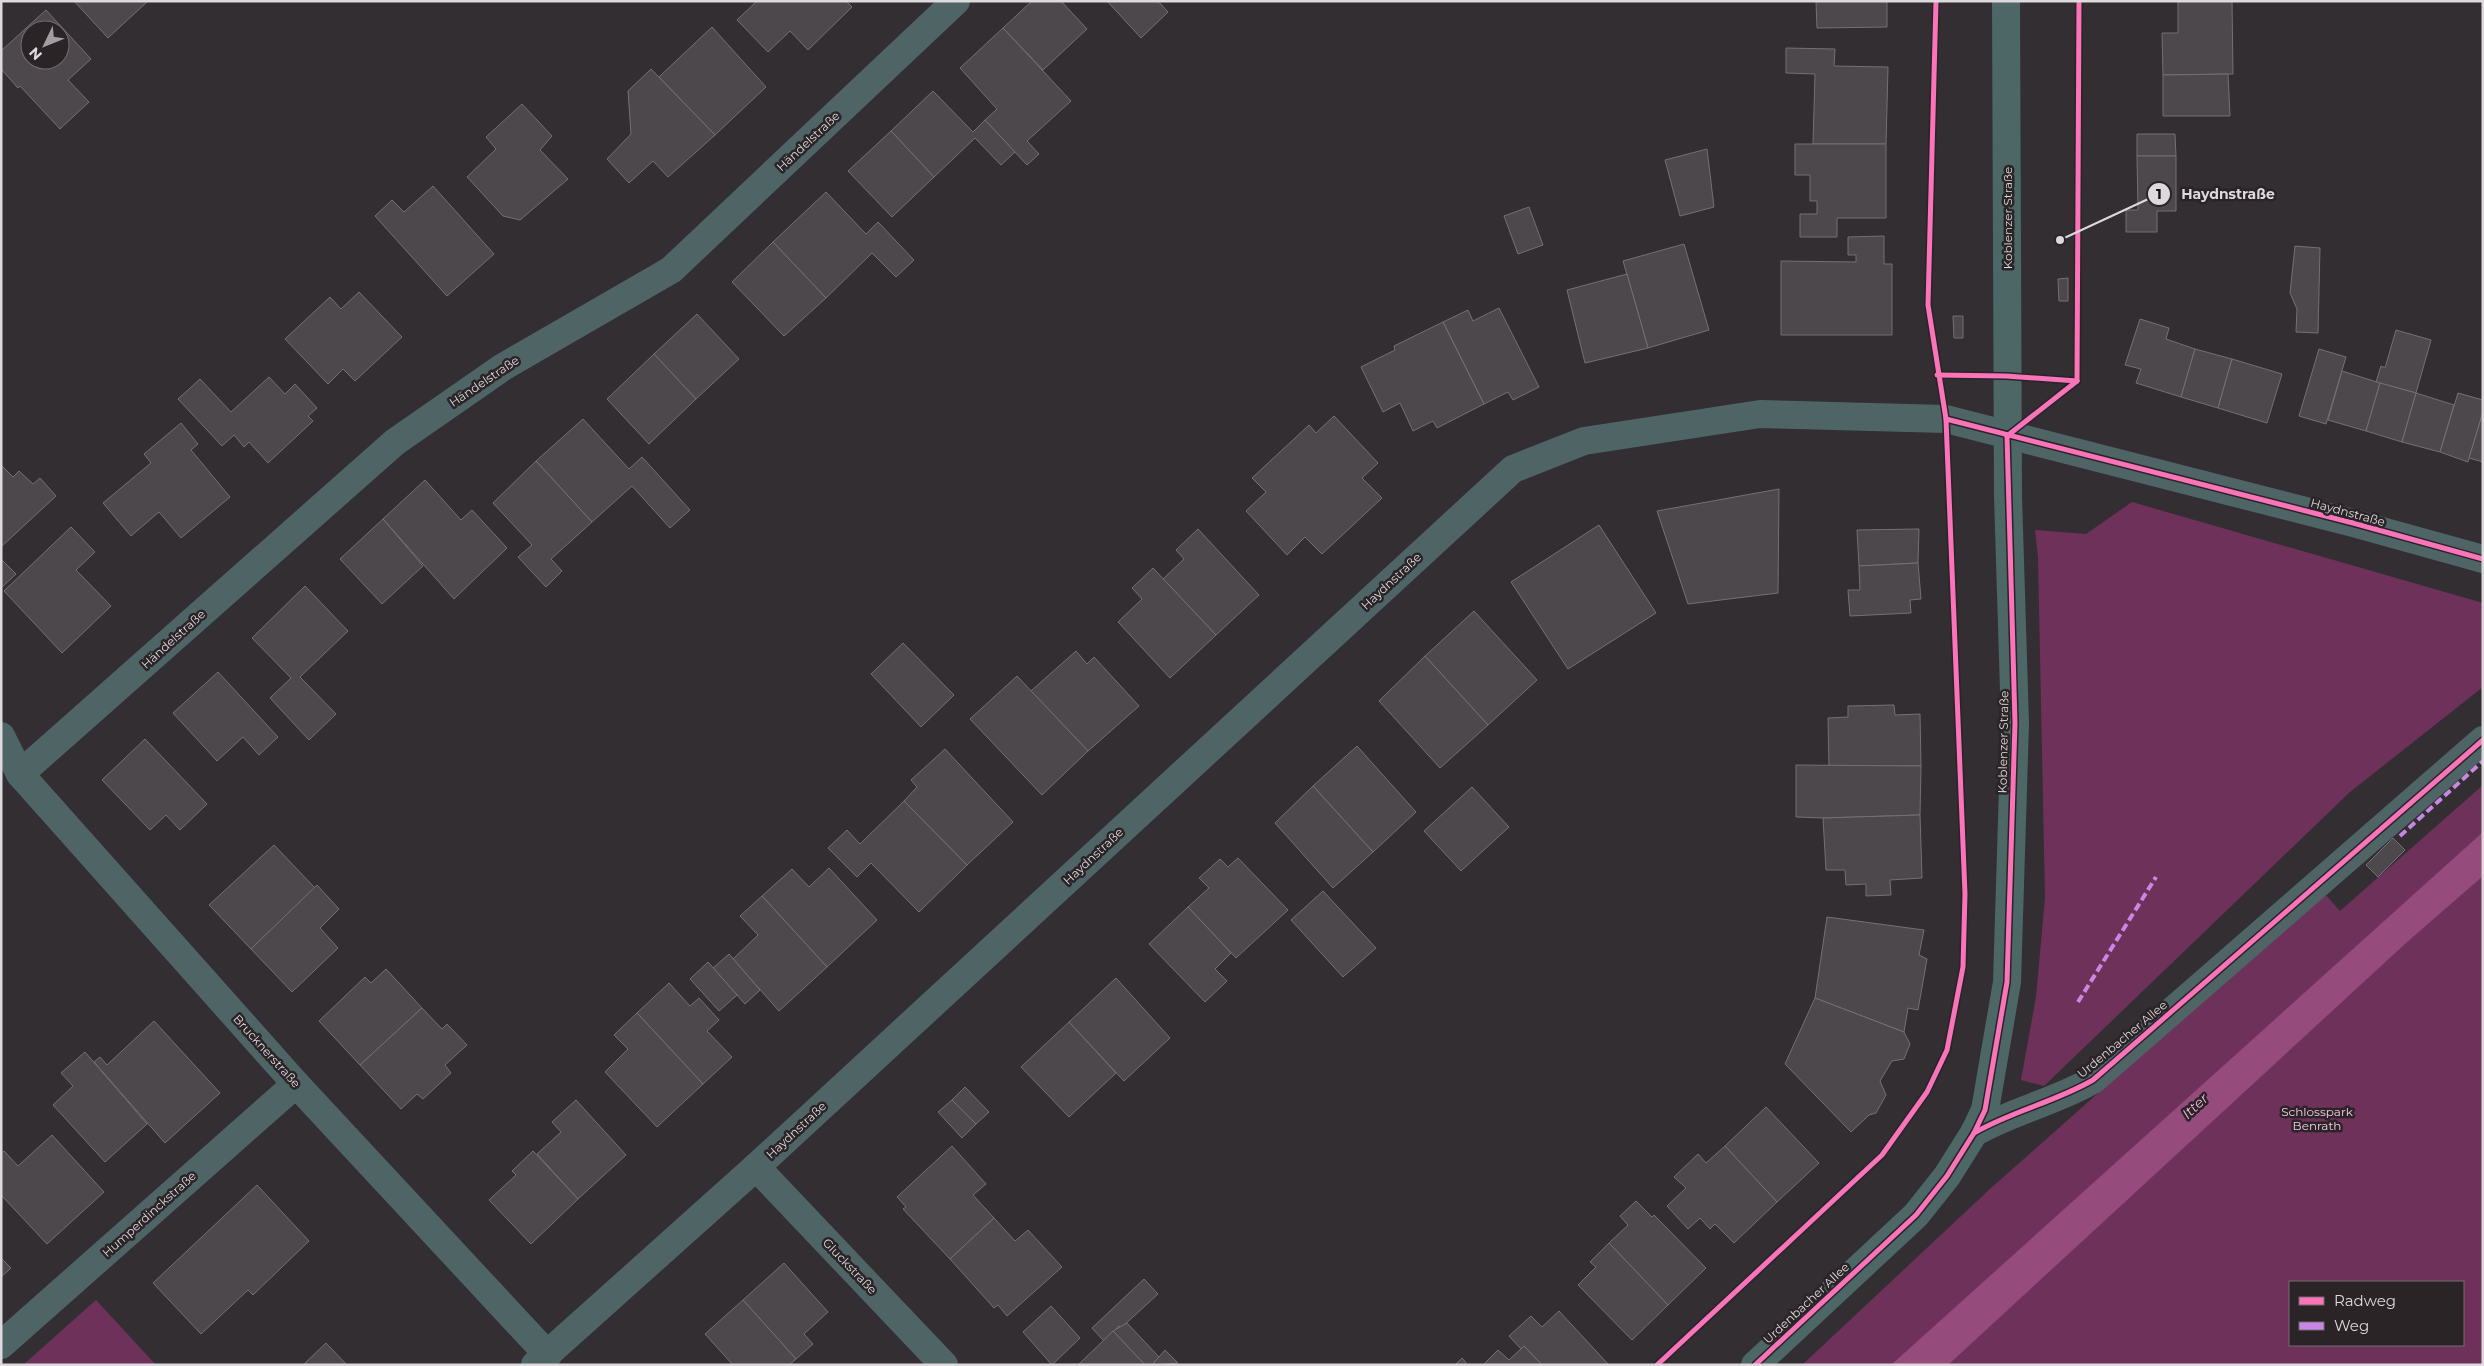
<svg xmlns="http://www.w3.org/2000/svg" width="2484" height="1366" font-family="Montserrat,sans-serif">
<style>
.green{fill:#6e325a;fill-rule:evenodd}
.water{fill:#954b7c}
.building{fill:#4c484b;stroke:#747173;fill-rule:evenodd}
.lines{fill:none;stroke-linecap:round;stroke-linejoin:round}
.minor{stroke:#4f6565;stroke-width:28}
.secondary{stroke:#4c6765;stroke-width:28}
.quiet{stroke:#c787e3;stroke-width:4;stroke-dasharray:8 4;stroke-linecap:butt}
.cycleway-casing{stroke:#2a2427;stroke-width:8}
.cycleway{stroke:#fb73b8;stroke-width:5}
.labels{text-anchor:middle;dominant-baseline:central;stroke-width:5;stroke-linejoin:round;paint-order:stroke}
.street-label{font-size:12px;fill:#ddd9dc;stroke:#2a2427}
.park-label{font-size:12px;fill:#f7c9e4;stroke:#2a2427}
.water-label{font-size:14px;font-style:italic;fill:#f8b5de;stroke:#2a2427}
.leader{fill:none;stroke:#ddd9dc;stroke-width:2}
.callout-dot{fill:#ddd9dc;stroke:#2a2427;stroke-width:2}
.mark-label{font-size:15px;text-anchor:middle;font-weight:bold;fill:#111}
.callout-label{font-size:14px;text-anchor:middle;font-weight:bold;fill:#ddd9dc;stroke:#2a2427;stroke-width:5;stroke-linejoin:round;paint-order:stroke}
</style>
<rect width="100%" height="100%" fill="#332e31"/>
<!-- green -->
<g class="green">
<polygon points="2132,502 2483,603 2483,687 2350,792 2044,1086 2021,1080 2036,997 2045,898 2038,557 2035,530 2086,534"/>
<path d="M 2483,785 L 2483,1365 L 1802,1365 L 1991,1188 L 2324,893 L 2340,911 ZM 2290,1282 L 2463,1282 L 2463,1345 L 2290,1345 Z"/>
<polygon points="96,1300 156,1365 23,1365"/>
</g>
<!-- water -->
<polygon class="water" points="2483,832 2483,876 2406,943 1948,1365 1891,1365"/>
<!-- building -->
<g class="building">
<polygon points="74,1 148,1 108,38"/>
<polygon points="757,1 846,1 852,7 808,50 790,31 768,52 737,20"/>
<polygon points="1032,1 1061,1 1087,29 1043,70 1003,28"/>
<polygon points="1107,1 1158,1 1168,12 1141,38"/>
<polygon points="1816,1 1887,1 1887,27 1817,28"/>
<polygon points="2178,1 2232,1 2233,74 2163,75 2162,33 2178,33"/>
<path d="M 46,10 L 91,59 L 68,80 L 89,102 L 60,129 L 20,86 L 18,88 L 1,69 L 1,51 ZM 30,30 L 60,30 L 60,60 L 30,60 Z"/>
<polygon points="712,27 766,87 715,135 659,77"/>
<polygon points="1003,28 1071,101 1027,141 1039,154 1027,165 985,120 997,109 960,68"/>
<polygon points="1786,48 1835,49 1834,66 1888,67 1886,144 1813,144 1815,74 1786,73"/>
<polygon points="651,69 715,135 668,177 653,161 629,183 607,159 631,134 628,91"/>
<polygon points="2228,74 2230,116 2163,116 2163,75"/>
<polygon points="933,91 973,132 985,120 1015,152 1001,165 975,138 934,177 891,131"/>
<polygon points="522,104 552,136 540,150 568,179 520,220 503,216 467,177 496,149 486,137"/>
<polygon points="891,131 934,177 892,217 848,171"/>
<polygon points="2137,134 2175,134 2176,156 2137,156"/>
<polygon points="1795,144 1886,144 1886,218 1837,218 1837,237 1800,237 1800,214 1817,214 1817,201 1810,201 1810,175 1795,175"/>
<polygon points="1707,149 1714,207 1680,216 1665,160"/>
<polygon points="2137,156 2176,156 2176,211 2157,211 2157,232 2126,232 2126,210 2138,210"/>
<polygon points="433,186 494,254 447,296 375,216 392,200 404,212"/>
<polygon points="826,192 866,234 878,222 914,260 896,277 872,253 826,298 773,242"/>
<polygon points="1529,207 1543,245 1518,254 1504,216"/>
<polygon points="1884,236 1884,264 1892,264 1892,335 1781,335 1781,261 1856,262 1856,255 1848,255 1848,237"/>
<polygon points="773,242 826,298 784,336 732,282"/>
<polygon points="1684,244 1709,330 1648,348 1623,261"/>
<polygon points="2295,246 2320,248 2318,333 2296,332 2297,309 2290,293"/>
<polygon points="1627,274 1648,348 1585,363 1567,290"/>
<polygon points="2068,278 2068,301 2059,301 2058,279"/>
<polygon points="359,292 402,337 355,381 343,369 328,384 285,339 330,297 341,309"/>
<polygon points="1499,308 1539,387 1513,400 1508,392 1484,404 1443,322 1468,310 1473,321"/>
<polygon points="697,314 739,359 696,399 654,354"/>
<polygon points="1953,316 1963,316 1963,338 1954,338"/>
<polygon points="2140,319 2169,328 2166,339 2195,349 2181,397 2136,383 2141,369 2125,365"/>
<polygon points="1443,322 1484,404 1437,428 1433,421 1413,431 1400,403 1383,412 1361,367 1395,350 1394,346"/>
<polygon points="2396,330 2431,340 2416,393 2376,382 2381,366 2385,368"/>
<polygon points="2195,349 2232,359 2218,408 2181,397"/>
<polygon points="2319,349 2346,357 2326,424 2299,416"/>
<polygon points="654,354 696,399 649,444 607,399"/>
<polygon points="2232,359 2282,374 2267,423 2218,408"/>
<polygon points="2342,371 2380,383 2366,431 2328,420"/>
<polygon points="269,377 285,394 295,384 317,408 308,416 313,421 268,463 249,442 244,447 234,435 222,446 178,399 200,379 231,412"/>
<polygon points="2380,383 2416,393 2402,442 2366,431"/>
<polygon points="2416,393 2454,405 2440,452 2402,442"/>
<polygon points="2458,393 2483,400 2483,412 2468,462 2440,452"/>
<polygon points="2483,412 2483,462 2469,458"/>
<polygon points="1334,416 1378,463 1362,478 1382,498 1322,554 1305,537 1287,555 1246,511 1266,492 1252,478 1309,425 1316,433"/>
<polygon points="583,419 629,469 642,457 690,510 670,528 632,486 592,522 536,461"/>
<polygon points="181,423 198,444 191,450 230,497 181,538 159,512 131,536 103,503 151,463 144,454"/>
<polygon points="536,461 592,522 551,559 562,571 546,587 518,557 532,545 493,503"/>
<polygon points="1,465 13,477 19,471 33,484 40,478 56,496 1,547"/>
<polygon points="425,480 461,520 472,510 507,548 454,599 383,519"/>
<polygon points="1779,489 1778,593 1688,604 1657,511"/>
<polygon points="383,519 423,566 382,604 340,559"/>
<polygon points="1599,525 1656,613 1568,669 1511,582"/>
<polygon points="71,527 95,552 76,570 111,606 62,653 4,591"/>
<polygon points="1198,529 1259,595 1216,635 1163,579 1184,559 1176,550"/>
<polygon points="1919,529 1918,563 1859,566 1857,530"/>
<polygon points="1,559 16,574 1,588"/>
<polygon points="1918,563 1921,599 1910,600 1911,613 1850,616 1848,590 1860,590 1859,566"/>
<polygon points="1153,568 1216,635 1170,678 1118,622 1142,599 1132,588"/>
<polygon points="305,586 348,631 300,677 336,714 309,740 270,698 291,678 252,638"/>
<polygon points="1474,611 1537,680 1488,725 1425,656"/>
<polygon points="903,643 954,695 921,727 871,674"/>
<polygon points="1076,651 1087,664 1094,657 1139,706 1088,751 1031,691"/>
<polygon points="1425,656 1488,725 1440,768 1379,701"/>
<polygon points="218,672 278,737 259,755 243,737 217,761 173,713"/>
<polygon points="1017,676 1088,751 1042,795 970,719"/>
<polygon points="1894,705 1895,715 1920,714 1921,766 1829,766 1828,718 1848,717 1848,706"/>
<polygon points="145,739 207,804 180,830 166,815 150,830 102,780"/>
<polygon points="1357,746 1416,812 1373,852 1313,786"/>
<polygon points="945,749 1013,822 967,865 904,801 917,787 911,780"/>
<polygon points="1796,765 1921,766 1920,815 1823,818 1796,817"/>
<polygon points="1313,786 1373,852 1333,888 1275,823"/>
<polygon points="1472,787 1509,827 1461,871 1424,831"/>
<polygon points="904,801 967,865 919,912 871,863 857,877 828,848 847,830 860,844"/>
<polygon points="1920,815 1922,878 1890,880 1891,895 1866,896 1866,884 1846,885 1845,870 1826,870 1823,818"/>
<polygon points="2393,838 2405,850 2378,877 2366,865"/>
<polygon points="274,845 315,888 251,949 209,905"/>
<polygon points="1238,858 1288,910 1236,958 1188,907 1209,888 1199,878 1220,859 1228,867"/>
<polygon points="829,868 877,920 827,967 762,896 792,869 809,887"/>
<polygon points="317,885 339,909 320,928 338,948 292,992 251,949"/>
<polygon points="1323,891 1376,948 1343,977 1291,920"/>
<polygon points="762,896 827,967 779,1011 733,959 758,935 740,916"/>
<polygon points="1188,907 1231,953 1215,969 1227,981 1205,1002 1149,944"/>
<polygon points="1827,917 1924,930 1919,955 1927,959 1918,1010 1908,1008 1904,1032 1815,998"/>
<polygon points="729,954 760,990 745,1004 713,968"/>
<polygon points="708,962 737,995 719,1011 690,979"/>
<polygon points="386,969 422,1008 360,1065 319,1021 365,977 371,983"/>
<polygon points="1116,978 1170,1038 1124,1081 1069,1022"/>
<polygon points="669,983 690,1006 699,998 719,1020 707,1031 732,1057 703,1084 637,1013"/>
<polygon points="1815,998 1904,1032 1910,1044 1904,1059 1892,1061 1880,1081 1886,1095 1876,1113 1869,1115 1851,1132 1785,1064"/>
<polygon points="422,1008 442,1029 447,1024 467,1045 445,1065 451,1073 423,1099 417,1094 401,1109 360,1065"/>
<polygon points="637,1013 703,1084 657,1127 605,1072 628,1049 614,1035"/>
<polygon points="154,1021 220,1093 165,1143 94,1062 100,1057 107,1065"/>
<polygon points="1069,1022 1116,1073 1069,1117 1021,1067"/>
<polygon points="85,1052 147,1124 105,1162 53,1105 73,1086 61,1073"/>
<polygon points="965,1087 989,1112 976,1124 952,1100"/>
<polygon points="576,1100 626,1155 578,1199 537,1154 561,1132 552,1122"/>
<polygon points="952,1100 976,1124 962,1138 938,1112"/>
<polygon points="1766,1107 1819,1163 1777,1202 1725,1146"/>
<polygon points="52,1135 104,1192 47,1244 1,1195 1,1153 4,1151 18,1166"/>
<polygon points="952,1146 986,1184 973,1195 994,1218 950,1259 903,1209 906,1207 897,1197"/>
<polygon points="1725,1146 1777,1202 1734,1243 1715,1224 1710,1229 1700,1218 1688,1229 1667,1206 1686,1188 1674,1177 1698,1154 1706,1163"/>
<polygon points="533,1151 578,1199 531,1244 489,1200 516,1175 512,1171"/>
<polygon points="257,1185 309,1241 253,1295 248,1290 201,1334 153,1283"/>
<polygon points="1636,1201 1652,1217 1654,1215 1706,1268 1668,1305 1609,1243 1628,1225 1620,1216"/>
<polygon points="994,1218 1015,1241 1028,1230 1062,1267 1007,1316 998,1305 994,1308 950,1259"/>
<polygon points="1609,1243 1668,1305 1632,1340 1578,1285 1596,1267 1590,1262"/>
<polygon points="1,1258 11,1268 1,1277"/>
<polygon points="784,1263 828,1312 804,1334 813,1344 796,1359 743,1300"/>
<polygon points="1144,1279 1158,1294 1121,1328 1119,1326 1104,1341 1092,1328"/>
<polygon points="743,1300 796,1359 789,1365 733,1365 705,1334"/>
<polygon points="1051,1306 1080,1338 1052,1365 1023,1332"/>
<polygon points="1559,1311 1608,1364 1607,1365 1542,1365 1524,1346 1521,1349 1509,1336 1531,1316 1542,1327"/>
<polygon points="1127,1323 1159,1357 1152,1365 1145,1365 1113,1331"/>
<polygon points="1113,1331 1145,1365 1078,1365 1106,1338"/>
<polygon points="326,1343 347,1365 303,1365"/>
<polygon points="1524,1346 1542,1365 1483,1365 1498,1350 1509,1360"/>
<polygon points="1165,1350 1178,1363 1152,1365 1159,1357"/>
<polygon points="1462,1358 1468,1365 1455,1365"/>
</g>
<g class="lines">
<!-- minor -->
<g class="minor">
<polyline points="1,736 20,774 296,1084 548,1355"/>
<polyline points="20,774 395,442 503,367 671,270 956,1"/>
<path d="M 1974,1133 C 2012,1111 2055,1102 2093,1080 L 2483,740"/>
<polyline points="756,1167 944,1365"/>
<polyline points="1,1345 296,1084"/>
<polyline points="535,1365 756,1167 1513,469 1584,441 1760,414 1946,419 2353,523 2483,559"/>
</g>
<!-- secondary -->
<polyline class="secondary" points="1755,1365 1916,1215 1947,1176 1974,1133 1985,1110 2007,982 2015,723 2008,496 2006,1"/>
<!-- quiet -->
<g class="quiet">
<polyline points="2400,836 2483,761"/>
<polyline points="2078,1002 2156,877"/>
</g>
<!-- cycleway casing -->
<g class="cycleway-casing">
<g id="cycleway">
<polyline points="1937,375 2006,376 2077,381"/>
<polyline points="2077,381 2079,1"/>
<polyline points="1946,419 2353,523 2483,559"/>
<polyline points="2007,436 2077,381"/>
<path d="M 1974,1133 C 2012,1111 2055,1102 2093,1080 L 2483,740"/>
<polyline points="1657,1365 1882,1155 1927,1092 1947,1050 1963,967 1965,894 1946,419 1928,305 1936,1"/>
<polyline points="1755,1365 1916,1215 1947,1176 1974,1133 1985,1110 2007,982 2015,723 2007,436"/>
</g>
</g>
<!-- cycleway -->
<use href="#cycleway" class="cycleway"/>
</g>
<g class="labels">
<!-- street labels -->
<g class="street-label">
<text transform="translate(808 141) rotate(-43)">Händelstraße</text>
<text transform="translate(2007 218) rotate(-90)">Koblenzer Straße</text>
<text transform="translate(484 381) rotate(-34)">Händelstraße</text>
<text transform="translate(2348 512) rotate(15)">Haydnstraße</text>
<text transform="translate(1391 581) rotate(-43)">Haydnstraße</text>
<text transform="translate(173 639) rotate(-42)">Händelstraße</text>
<text transform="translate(2003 742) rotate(-89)">Koblenzer Straße</text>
<text transform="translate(1093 856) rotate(-43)">Haydnstraße</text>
<text transform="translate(2122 1039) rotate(-40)">Urdenbacher Allee</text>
<text transform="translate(267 1051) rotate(48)">Brucknerstraße</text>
<text transform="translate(796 1130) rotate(-43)">Haydnstraße</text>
<text transform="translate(149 1214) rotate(-42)">Humperdinckstraße</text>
<text transform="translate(850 1266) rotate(46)">Gluckstraße</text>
<text transform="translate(1806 1303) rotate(-43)">Urdenbacher Allee</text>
</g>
<!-- park labels -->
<g class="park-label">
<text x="2317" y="1111">Schlosspark<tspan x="2317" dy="14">Benrath</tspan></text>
</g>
<!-- water labels -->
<g class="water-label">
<text transform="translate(2195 1106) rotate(-43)">Itter</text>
</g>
</g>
<!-- callouts -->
<path class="leader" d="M2060 240L2159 194"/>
<g class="callout-dot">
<circle cx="2060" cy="240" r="5"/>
<circle cx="2159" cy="194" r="12"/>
</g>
<g class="mark-label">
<text x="2159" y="199">1</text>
</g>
<g class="callout-label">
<text x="2228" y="199">Haydnstraße</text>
</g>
<!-- border -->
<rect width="2484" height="1366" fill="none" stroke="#ddd9dc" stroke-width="5"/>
<!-- legend -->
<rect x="2289" y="1281" width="175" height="65" fill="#2a2427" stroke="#726c6f"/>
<rect x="2299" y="1297" width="25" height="8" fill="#fb73b8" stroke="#726c6f"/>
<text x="2334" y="1306" font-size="15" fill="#ddd9dc">Radweg</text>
<rect x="2299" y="1322" width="25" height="8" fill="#c787e3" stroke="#726c6f"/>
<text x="2334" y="1331" font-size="15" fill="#ddd9dc">Weg</text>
<!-- north arrow -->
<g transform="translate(45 45) rotate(227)"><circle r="24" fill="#2a2427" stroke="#726c6f"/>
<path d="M0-4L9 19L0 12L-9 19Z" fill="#a29da0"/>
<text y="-8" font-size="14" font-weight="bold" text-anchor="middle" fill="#ddd9dc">N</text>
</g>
</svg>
